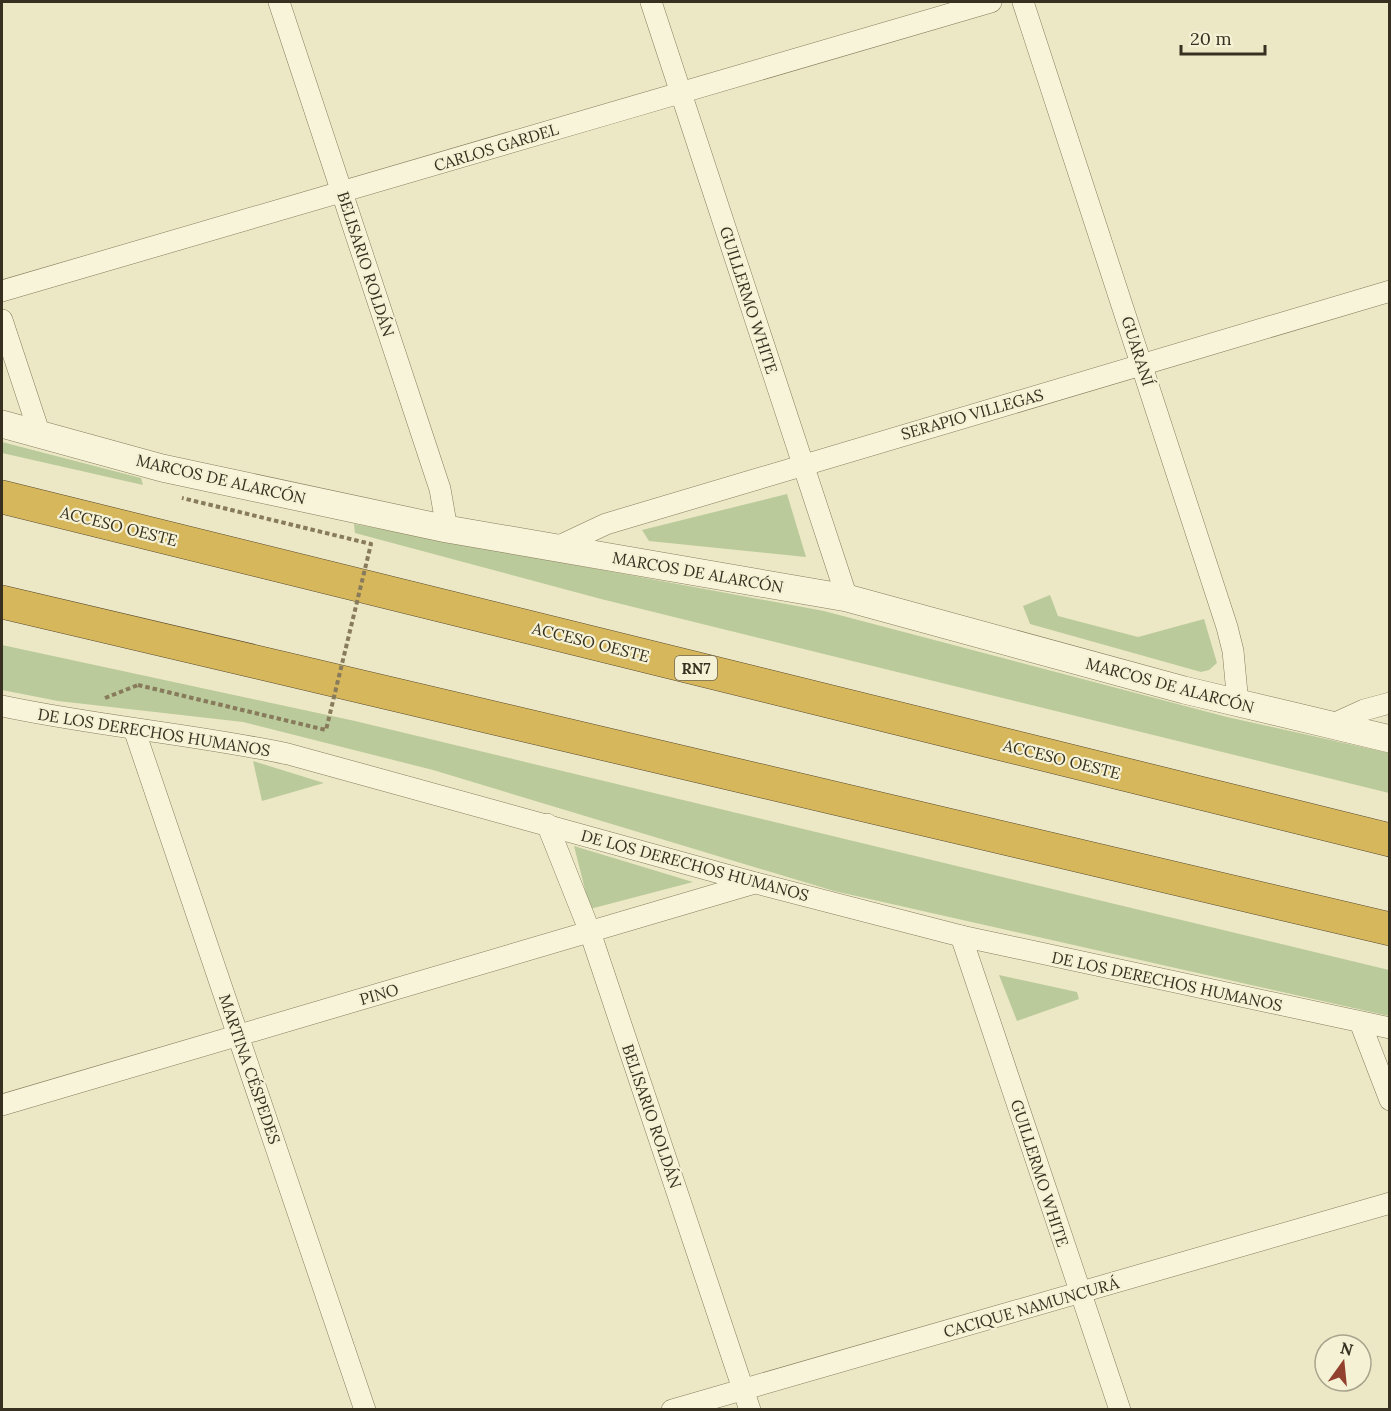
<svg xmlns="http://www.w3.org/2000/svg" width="1391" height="1411" font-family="Lora,serif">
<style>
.green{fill:#bbca9a}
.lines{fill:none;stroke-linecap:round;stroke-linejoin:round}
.minor-casing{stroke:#877b5c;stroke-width:22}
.tertiary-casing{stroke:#877b5c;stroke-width:28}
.motorway-casing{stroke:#554830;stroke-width:34}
.path{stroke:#877b5c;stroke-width:4;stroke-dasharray:4.5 3;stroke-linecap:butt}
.minor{stroke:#f7f4d9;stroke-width:21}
.tertiary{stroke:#f7f4d9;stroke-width:27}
.motorway{stroke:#d7b75b;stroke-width:33}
.path-bridge{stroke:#877b5c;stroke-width:4;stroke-dasharray:4.5 3;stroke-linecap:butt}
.labels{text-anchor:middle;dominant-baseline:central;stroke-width:4.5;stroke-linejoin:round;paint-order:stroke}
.shield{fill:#f4f1d5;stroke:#706a56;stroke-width:1.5}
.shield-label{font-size:15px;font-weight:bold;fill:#373020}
.street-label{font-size:16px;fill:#373020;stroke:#f4f1d5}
</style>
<rect width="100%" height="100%" fill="#ece8c6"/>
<!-- green -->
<g class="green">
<polygon points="2,442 141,478 143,485 2,453"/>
<polygon points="787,494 806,557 649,541 642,530"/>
<polygon points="354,524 824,611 1227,717 1389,753 1389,793 601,599 355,533"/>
<polygon points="1050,595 1058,616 1138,637 1204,619 1217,663 1209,670 1201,672 1030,624 1023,606"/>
<polygon points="2,645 355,721 1389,970 1389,1016 834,891 433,770 243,722 58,701 2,690"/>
<polygon points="253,761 324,783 262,801"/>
<polygon points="574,846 693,882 590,909"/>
<polygon points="999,975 1077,992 1079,999 1017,1021"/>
</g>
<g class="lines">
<!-- minor casing -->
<g class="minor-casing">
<g id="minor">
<polyline points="279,2 440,489 447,529"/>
<polyline points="651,2 847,598"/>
<polyline points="1023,2 1227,627 1233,651 1238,704"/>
<path d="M 2,291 C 332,197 661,97 991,2"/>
<polyline points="2,320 40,435"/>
<polyline points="557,547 606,524 1390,291"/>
<path d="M 2,706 C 96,726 193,734 288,754 L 756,883 L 961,936 L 1390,1028"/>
<polyline points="1331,725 1364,710 1390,703"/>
<polyline points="134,729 365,1410"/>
<polyline points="547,824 590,932 750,1410"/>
<polyline points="961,936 1120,1410"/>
<polyline points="1360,1022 1390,1100"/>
<polyline points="2,1105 755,883"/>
<polyline points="672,1410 1390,1203"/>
</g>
</g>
<!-- tertiary casing -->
<g class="tertiary-casing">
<polyline id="tertiary" points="2,424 162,468 447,529 847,598 1184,690 1390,739"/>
</g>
<!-- motorway casing -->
<g class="motorway-casing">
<g id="motorway">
<polyline points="2,497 1390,840"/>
<polyline points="2,602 1390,929"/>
</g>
</g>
<!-- path -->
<polyline class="path" points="105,698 138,685"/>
<!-- minor -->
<use href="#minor" class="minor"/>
<!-- tertiary -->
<use href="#tertiary" class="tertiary"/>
<!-- motorway -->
<use href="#motorway" class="motorway"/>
<!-- path-bridge -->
<polyline class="path-bridge" points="138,685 326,730 371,544 182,498"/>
</g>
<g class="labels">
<!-- shield labels -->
<rect class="shield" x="675" y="656" width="42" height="24" rx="4.5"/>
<g class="shield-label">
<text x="696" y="668">RN7</text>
</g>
<!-- street labels -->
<g class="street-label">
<text transform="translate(496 147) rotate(-17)">CARLOS GARDEL</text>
<text transform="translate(366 264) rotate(72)">BELISARIO ROLDÁN</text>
<text transform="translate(749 300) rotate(72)">GUILLERMO WHITE</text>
<text transform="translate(1138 351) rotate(72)">GUARANÍ</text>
<text transform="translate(972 414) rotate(-16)">SERAPIO VILLEGAS</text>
<text transform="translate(221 479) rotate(13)">MARCOS DE ALARCÓN</text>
<text transform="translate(119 526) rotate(14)">ACCESO OESTE</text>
<text transform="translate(698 572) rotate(10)">MARCOS DE ALARCÓN</text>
<text transform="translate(591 642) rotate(14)">ACCESO OESTE</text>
<text transform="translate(1170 685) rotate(15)">MARCOS DE ALARCÓN</text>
<text transform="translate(154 732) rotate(9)">DE LOS DERECHOS HUMANOS</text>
<text transform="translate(1062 759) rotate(14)">ACCESO OESTE</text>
<text transform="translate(695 865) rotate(15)">DE LOS DERECHOS HUMANOS</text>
<text transform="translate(1167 981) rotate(12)">DE LOS DERECHOS HUMANOS</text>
<text transform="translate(379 994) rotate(-16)">PINO</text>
<text transform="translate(250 1069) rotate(71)">MARTINA CÉSPEDES</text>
<text transform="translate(652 1116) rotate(71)">BELISARIO ROLDÁN</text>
<text transform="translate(1040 1173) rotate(72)">GUILLERMO WHITE</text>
<text transform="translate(1031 1307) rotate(-16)">CACIQUE NAMUNCURÁ</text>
</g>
</g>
<!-- border -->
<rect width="1391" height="1411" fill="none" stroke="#373020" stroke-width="6"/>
<!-- north arrow -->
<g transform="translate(1343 1363) rotate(15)"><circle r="28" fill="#f4f1d5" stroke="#a8a48d" stroke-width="1.5"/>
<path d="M0-4.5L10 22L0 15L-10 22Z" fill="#93412f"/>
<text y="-9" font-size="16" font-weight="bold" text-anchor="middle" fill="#373020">N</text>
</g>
<!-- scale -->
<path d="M1181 45v9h84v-9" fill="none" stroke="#373020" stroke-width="3"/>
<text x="1190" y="45" font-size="18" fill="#373020" stroke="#f4f1d5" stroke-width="4.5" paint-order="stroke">20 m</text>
</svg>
